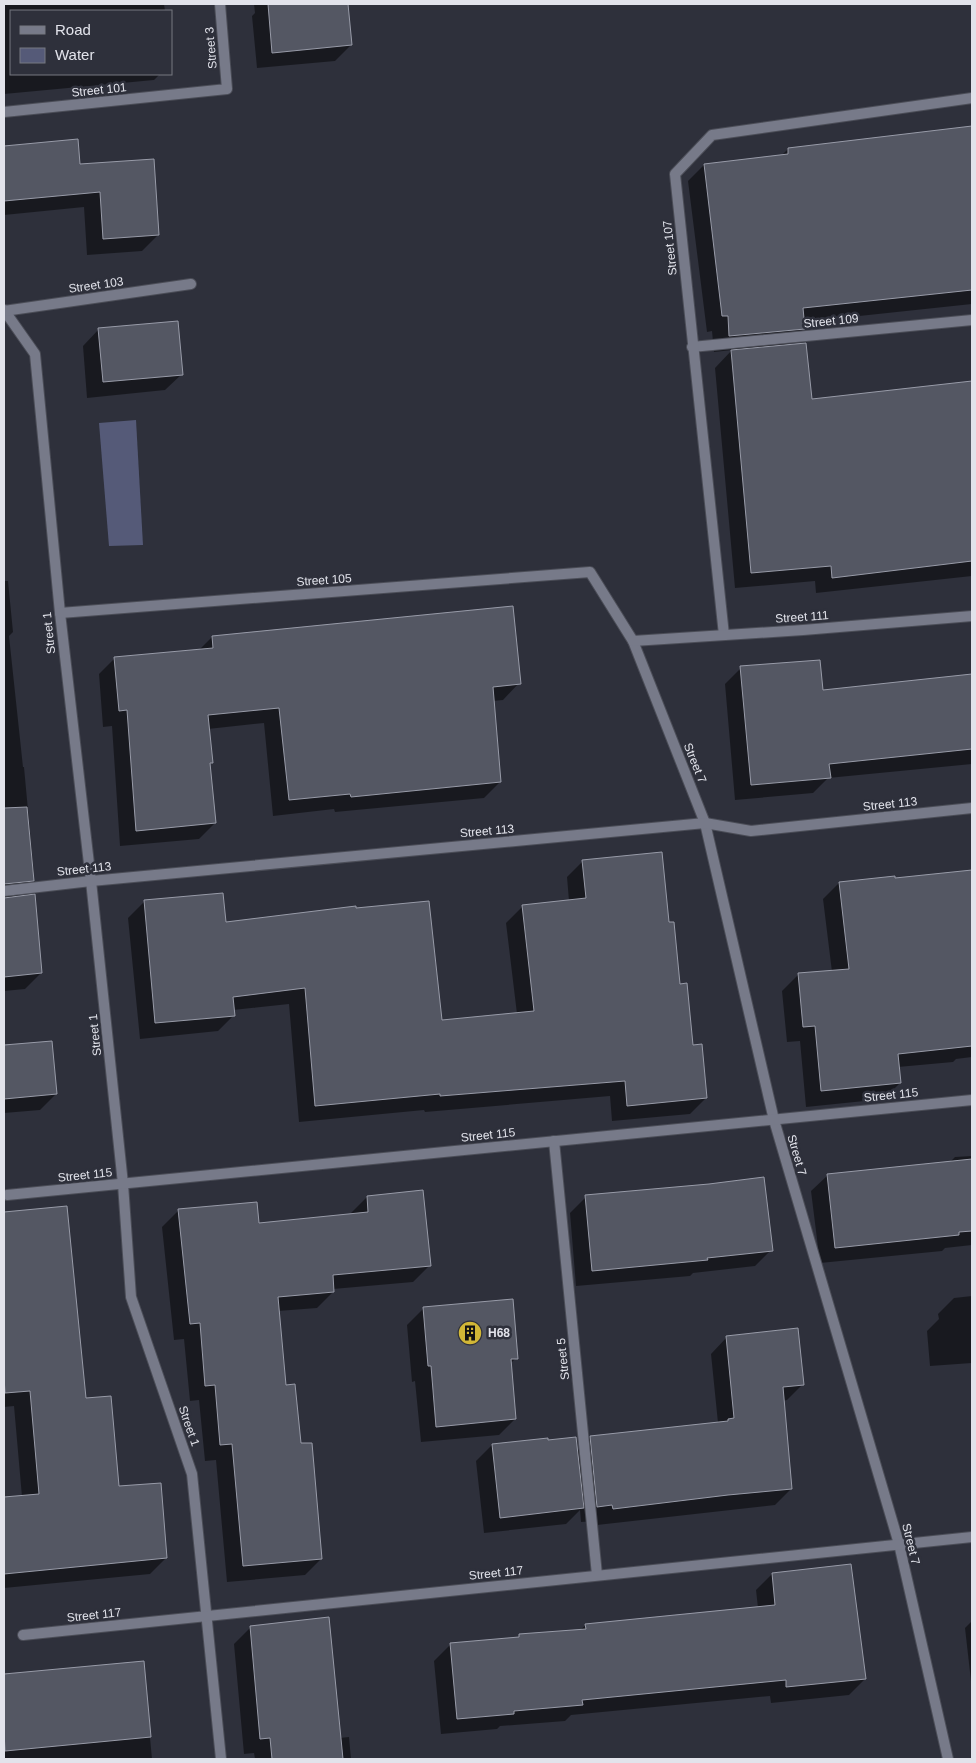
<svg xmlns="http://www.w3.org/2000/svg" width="976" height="1763" font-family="Arial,sans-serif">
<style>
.water{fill:#555a78}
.shadow{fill:#0007}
.building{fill:#545763;stroke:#989ba8}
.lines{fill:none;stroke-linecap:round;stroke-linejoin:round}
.street-casing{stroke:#4b4d57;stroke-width:12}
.street{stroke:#777a89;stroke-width:10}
.labels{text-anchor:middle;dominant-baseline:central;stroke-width:5;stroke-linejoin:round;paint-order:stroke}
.street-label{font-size:12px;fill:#e2e3eb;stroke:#2e303b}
.poi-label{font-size:12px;font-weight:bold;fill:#e2e3eb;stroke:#2e303b;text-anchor:start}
</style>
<rect width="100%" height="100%" fill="#2e303b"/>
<!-- water -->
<polygon class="water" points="136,420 143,545 109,546 99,423"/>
<!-- shadow -->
<g class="shadow">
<polygon points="4,4 164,4 165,11 11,11 11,74 160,74 154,80 4,94"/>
<polygon points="254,4 347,4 351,45 335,61 257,68 252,16 255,13"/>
<polygon points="972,128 972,304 803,322 804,329 786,346 811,400 972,383 972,576 816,593 815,581 735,588 715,368 732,350 714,352 712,331 707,332 688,181 704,165 781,156 788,149"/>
<polygon points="77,141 79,165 158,235 142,251 87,255 84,207 4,215 4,148"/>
<polygon points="99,329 182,374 165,390 87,398 83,346"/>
<polygon points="4,577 4,581 8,581 13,632 9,636 23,767 24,767 34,875 33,880 15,898 41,973 25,989 4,991"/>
<polygon points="212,637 519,683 503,700 493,701 500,782 484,798 335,812 334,809 273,816 264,723 208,729 212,763 209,765 215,823 199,839 120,846 112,726 103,727 99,674 115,658 199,650"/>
<polygon points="741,668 821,692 972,675 972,764 828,778 813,793 735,800 725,684"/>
<polygon points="583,861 668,923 678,985 706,1098 690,1114 612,1121 610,1096 425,1112 424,1110 299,1122 289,1004 233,1010 234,1015 218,1031 140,1039 128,918 144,902 222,894 225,924 441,1021 517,1014 506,923 522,907 569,901 567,877"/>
<polygon points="972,871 972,1057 956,1059 953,1062 898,1067 900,1083 884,1099 806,1107 800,1041 787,1042 782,991 798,975 832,972 823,899 839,883 894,880"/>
<polygon points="51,1042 56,1094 40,1110 4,1113 4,1046"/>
<polygon points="972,1156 972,1245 945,1248 942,1251 820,1263 811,1191 828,1175 949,1163 955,1157"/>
<polygon points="367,1197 429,1266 413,1282 333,1289 333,1292 317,1308 278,1311 285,1387 300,1445 321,1559 305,1575 227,1582 216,1460 205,1461 199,1400 190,1401 184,1339 174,1340 162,1227 178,1211 256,1204 258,1224 351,1215 351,1213"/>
<polygon points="586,1197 771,1250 755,1266 693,1273 690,1276 576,1286 570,1213"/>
<polygon points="66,1207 85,1400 118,1488 166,1558 150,1574 4,1588 4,1499 22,1497 14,1406 4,1407 4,1213"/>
<polygon points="972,1296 972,1363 930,1366 927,1331 939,1319 938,1314 954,1298"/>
<polygon points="424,1308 516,1358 510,1364 515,1419 499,1435 421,1442 415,1381 412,1382 407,1325"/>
<polygon points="727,1337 803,1384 787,1400 783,1401 791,1489 775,1505 597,1525 597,1521 581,1522 580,1510 566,1524 484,1533 476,1461 492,1445 547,1442 577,1451 591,1437 718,1423 711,1354"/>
<polygon points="772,1574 865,1679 849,1695 771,1703 770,1696 571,1715 565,1721 500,1726 497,1729 441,1734 434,1661 450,1645 516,1639 519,1636 580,1630 586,1625 758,1608 756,1590"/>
<polygon points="972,1621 972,1681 971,1681 965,1628"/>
<polygon points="250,1628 339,1738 349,1737 351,1759 255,1759 254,1753 244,1754 234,1644"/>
<polygon points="143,1663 152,1759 4,1759 4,1675"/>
</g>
<!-- building -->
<g class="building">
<polygon points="268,4 348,4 352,45 272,53"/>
<polygon points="972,126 972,290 803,308 805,329 729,336 728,316 722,316 704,164 788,154 788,148"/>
<polygon points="78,139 80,164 154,159 159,235 103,239 100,192 4,201 4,146"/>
<polygon points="178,321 183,375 103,382 98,328"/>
<polygon points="806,343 812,399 972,381 972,561 832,578 831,566 751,573 731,350"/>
<polygon points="513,606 521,684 493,687 501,782 351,797 350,794 289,800 279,708 208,715 213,763 210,763 216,823 136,831 127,710 119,711 114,657 213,648 212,636"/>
<polygon points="820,660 823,690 972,674 972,749 829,764 831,778 751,785 740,666"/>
<polygon points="27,807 34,881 4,884 4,808"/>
<polygon points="662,852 669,922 674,922 680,984 687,983 693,1045 702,1044 707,1098 627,1106 625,1081 440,1096 440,1094 315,1106 305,988 233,997 235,1016 155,1023 144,900 223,893 226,922 356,906 356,908 429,901 442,1020 534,1011 522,905 586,898 582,860"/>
<polygon points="972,870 972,1046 898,1054 901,1083 821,1091 815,1026 803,1027 798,973 849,969 839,882 895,876 895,878"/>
<polygon points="35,894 42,973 4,977 4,898"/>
<polygon points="52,1041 57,1094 4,1099 4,1045"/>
<polygon points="972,1159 972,1231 959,1232 959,1235 835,1248 827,1174"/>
<polygon points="764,1177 773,1251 707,1258 708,1260 592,1271 585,1195 709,1184"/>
<polygon points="423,1190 431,1266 333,1275 334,1292 278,1297 286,1385 295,1384 301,1443 312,1443 322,1559 243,1566 232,1444 220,1445 215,1385 205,1386 200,1323 190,1324 178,1209 257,1202 259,1223 368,1212 367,1196"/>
<polygon points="67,1206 86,1398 111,1396 119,1486 161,1483 167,1558 4,1574 4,1497 39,1494 30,1391 5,1393 4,1377 4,1212"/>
<polygon points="513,1299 518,1359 511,1359 516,1419 436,1427 431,1366 428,1366 423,1307"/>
<polygon points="798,1328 804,1385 783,1387 792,1489 728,1495 613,1509 612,1505 597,1507 590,1436 728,1421 728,1419 734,1418 726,1336"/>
<polygon points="576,1437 584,1508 500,1518 492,1444 548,1438 548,1440"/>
<polygon points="851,1564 866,1679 786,1687 786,1680 582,1700 583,1705 514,1711 514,1714 457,1719 450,1643 519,1637 519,1634 586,1629 585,1624 775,1605 772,1573"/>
<polygon points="329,1617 343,1759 272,1759 270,1738 260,1739 250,1626"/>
<polygon points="144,1661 151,1737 5,1751 4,1731 4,1674"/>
</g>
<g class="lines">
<!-- street casing -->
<g class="street-casing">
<g id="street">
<polyline points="4,112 227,89 220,4"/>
<polyline points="4,310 35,354 60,613 91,881 123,1184 131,1297 192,1474 221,1759"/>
<polyline points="4,311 191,284"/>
<polyline points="692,347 972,320"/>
<polyline points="60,613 590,572 633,641 705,823 774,1120 899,1544 948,1759"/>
<polyline points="724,635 675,174 712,135 972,98"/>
<polyline points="633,641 803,630 972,616"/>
<polyline points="4,891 91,881 705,823 751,831 972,808"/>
<polyline points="554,1141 597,1575"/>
<polyline points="7,1195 972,1100"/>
<polyline points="23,1635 972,1537"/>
</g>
</g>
<!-- street -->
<use href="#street" class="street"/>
</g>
<!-- icons -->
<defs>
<g id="building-disc" transform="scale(1.25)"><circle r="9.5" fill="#d2b736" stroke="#2e303b"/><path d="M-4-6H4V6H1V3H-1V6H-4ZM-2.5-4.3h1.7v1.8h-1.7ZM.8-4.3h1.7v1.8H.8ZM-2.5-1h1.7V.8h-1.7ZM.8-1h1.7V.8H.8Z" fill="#111"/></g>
</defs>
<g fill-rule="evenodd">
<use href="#building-disc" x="470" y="1333"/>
</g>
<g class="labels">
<!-- street labels -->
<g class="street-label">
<text transform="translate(211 48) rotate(-95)">Street 3</text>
<text transform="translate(99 90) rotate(-6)">Street 101</text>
<text transform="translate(670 248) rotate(-96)">Street 107</text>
<text transform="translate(96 285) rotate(-8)">Street 103</text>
<text transform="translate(831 321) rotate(-6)">Street 109</text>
<text transform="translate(324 580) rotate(-4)">Street 105</text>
<text transform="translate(802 617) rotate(-4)">Street 111</text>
<text transform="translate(49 633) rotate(-96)">Street 1</text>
<text transform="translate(695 763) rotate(68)">Street 7</text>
<text transform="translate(890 804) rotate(-6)">Street 113</text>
<text transform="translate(487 831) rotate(-5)">Street 113</text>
<text transform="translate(84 869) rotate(-6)">Street 113</text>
<text transform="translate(95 1035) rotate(-96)">Street 1</text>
<text transform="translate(891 1095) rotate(-6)">Street 115</text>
<text transform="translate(488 1135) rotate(-6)">Street 115</text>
<text transform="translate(797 1155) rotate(74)">Street 7</text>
<text transform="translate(85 1175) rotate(-6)">Street 115</text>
<text transform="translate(563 1359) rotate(-96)">Street 5</text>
<text transform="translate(189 1426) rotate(71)">Street 1</text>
<text transform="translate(911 1544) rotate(76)">Street 7</text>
<text transform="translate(496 1573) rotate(-6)">Street 117</text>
<text transform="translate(94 1615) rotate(-6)">Street 117</text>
</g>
<!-- poi labels -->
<g class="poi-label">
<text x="488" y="1333">H68</text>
</g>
</g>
<!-- border -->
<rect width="976" height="1763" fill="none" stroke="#e2e3eb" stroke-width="10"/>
<!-- legend -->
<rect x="10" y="10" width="162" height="65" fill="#2e303b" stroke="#767881"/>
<rect x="20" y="26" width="25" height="8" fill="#777a89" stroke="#767881"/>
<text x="55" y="35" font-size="15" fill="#e2e3eb">Road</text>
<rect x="20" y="48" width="25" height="15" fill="#555a78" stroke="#767881"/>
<text x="55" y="60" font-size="15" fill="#e2e3eb">Water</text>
</svg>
